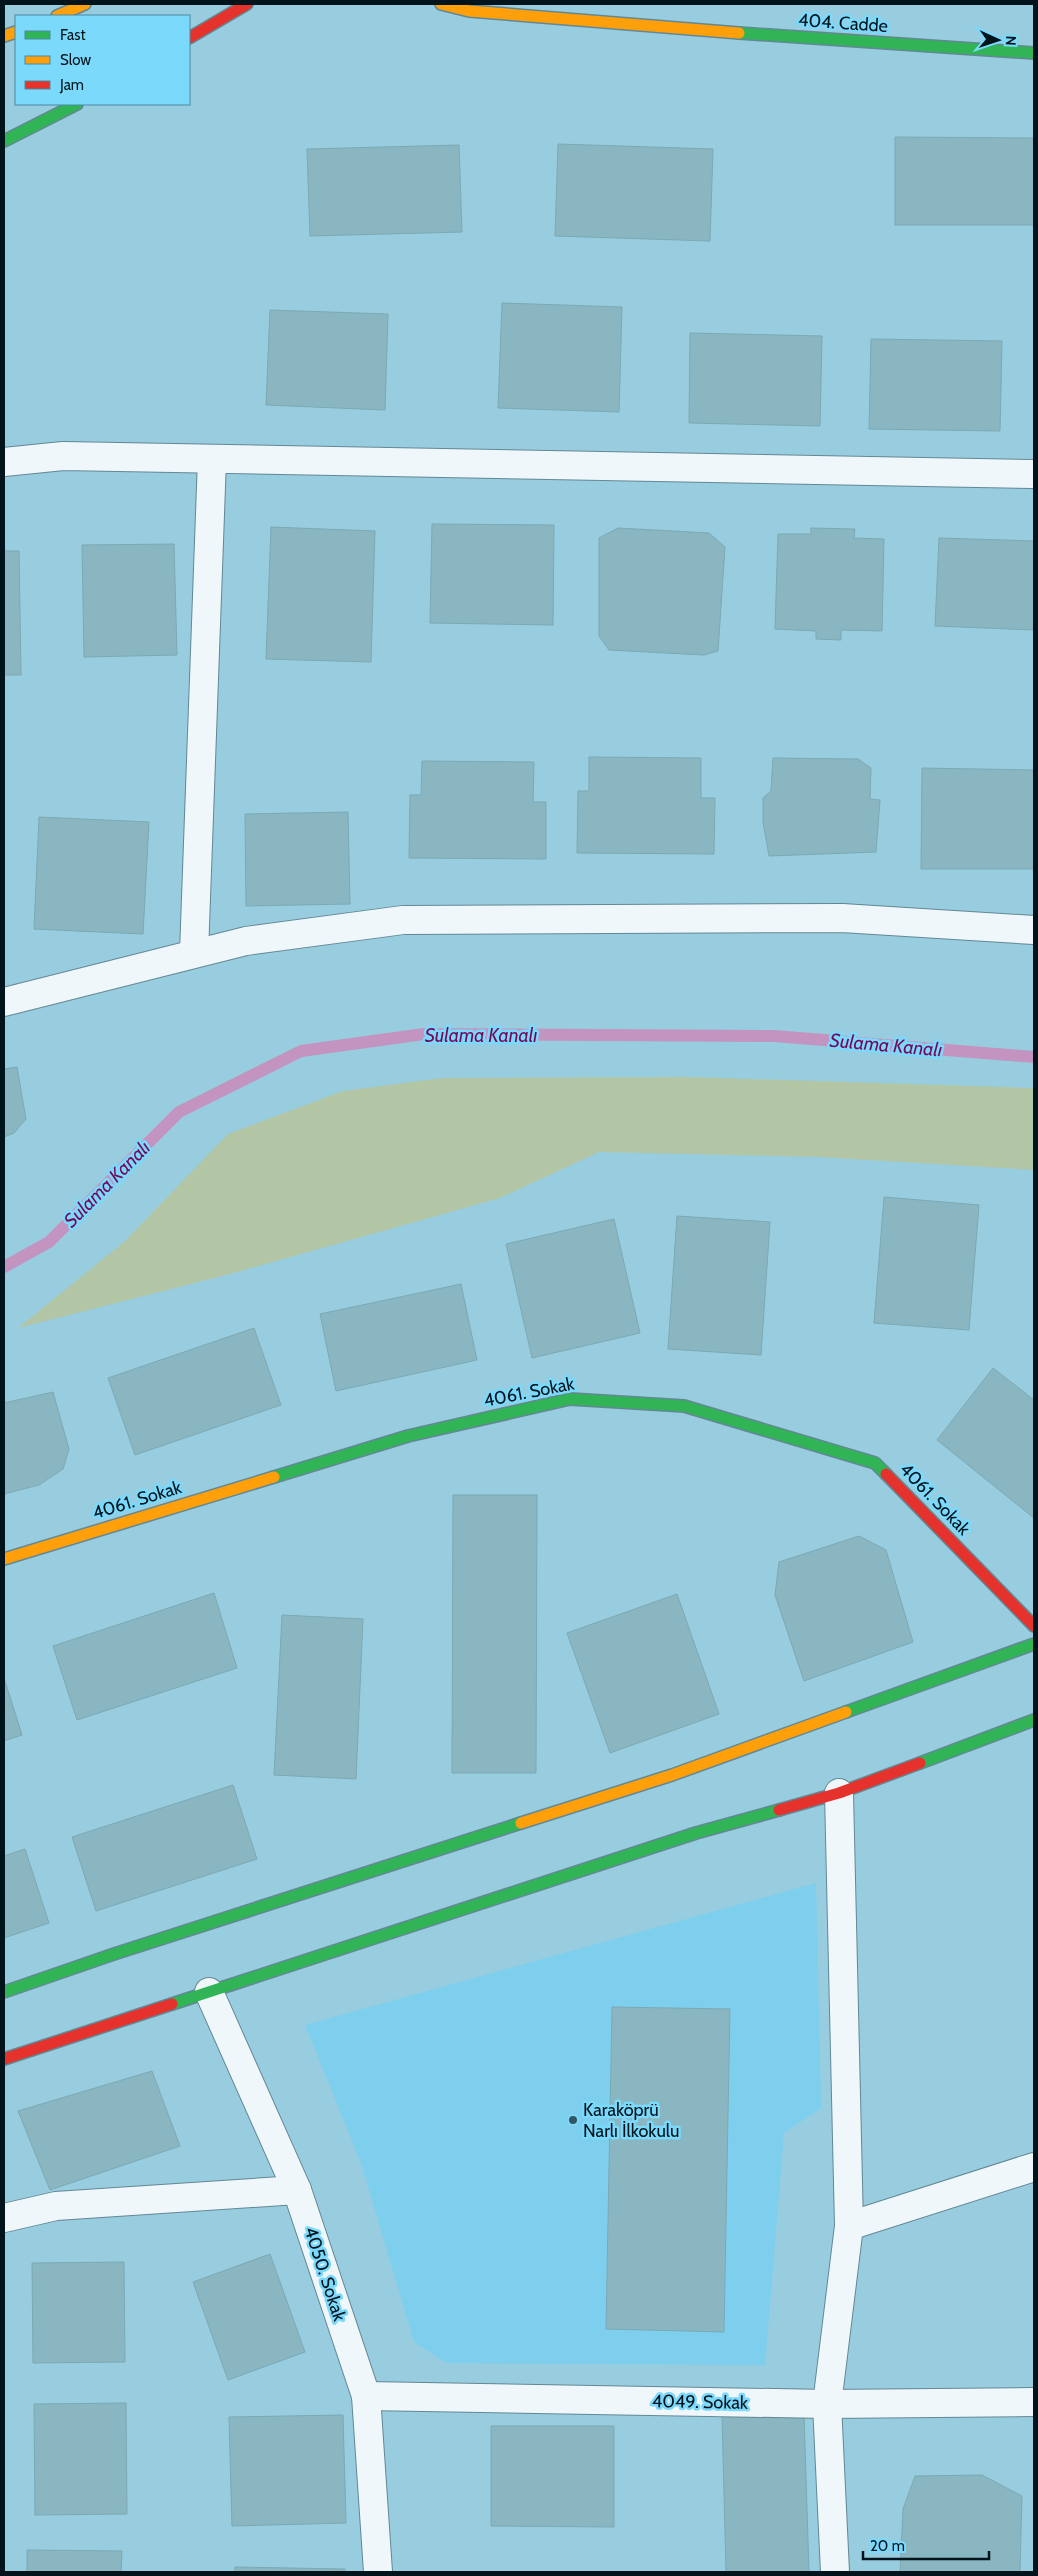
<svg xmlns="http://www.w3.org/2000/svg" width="1038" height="2576" font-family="Cabin,sans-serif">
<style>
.built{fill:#7ecfed}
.green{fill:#b2c6a5}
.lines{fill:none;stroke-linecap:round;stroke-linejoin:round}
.stream{stroke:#c394bf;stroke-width:12}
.building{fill:#89b6c1;stroke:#7ba9b4}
.street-casing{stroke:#628895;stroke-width:30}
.fast-casing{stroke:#628895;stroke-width:14}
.slow-casing{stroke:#628895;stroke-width:14}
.jam-casing{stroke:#628895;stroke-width:14}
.street{stroke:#f0f7fa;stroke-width:28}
.fast{stroke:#30b455;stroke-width:11}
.slow{stroke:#ff9f0a;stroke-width:11}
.jam{stroke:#e5322d;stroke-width:11}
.poi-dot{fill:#365460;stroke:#7bd9fc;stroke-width:2}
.labels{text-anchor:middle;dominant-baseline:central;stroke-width:5;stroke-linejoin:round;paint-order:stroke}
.street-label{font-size:18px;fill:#02141b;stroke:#7bd9fc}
.poi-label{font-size:18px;fill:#02141b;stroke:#7bd9fc;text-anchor:start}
.water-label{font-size:19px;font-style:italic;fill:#770656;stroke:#7bd9fc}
</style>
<rect width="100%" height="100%" fill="#98ccdf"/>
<!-- built -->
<polygon class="built" points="816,1883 821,2108 784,2133 765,2365 446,2363 414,2342 361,2163 305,2025"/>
<!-- green -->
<polygon class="green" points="688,1077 1034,1088 1034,1170 819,1157 599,1152 500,1198 226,1275 18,1328 124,1242 228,1134 343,1091 442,1078"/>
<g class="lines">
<!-- stream -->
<polyline class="stream" points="4,1267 49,1242 179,1112 301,1051 424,1034 774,1036 1034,1057"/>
</g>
<!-- building -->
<g class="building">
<polygon points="895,137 1034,138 1034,225 895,225"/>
<polygon points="558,144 713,149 710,241 555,236"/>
<polygon points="459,145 462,232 310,236 307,149"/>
<polygon points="502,303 622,307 619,412 498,408"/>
<polygon points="270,310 388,314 385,410 266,405"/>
<polygon points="690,333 822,336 820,426 689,423"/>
<polygon points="871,339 1002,341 1000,431 869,429"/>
<polygon points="432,524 554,525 553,625 430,623"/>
<polygon points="271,527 375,531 371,662 266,659"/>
<polygon points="618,528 709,533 725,547 718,651 704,655 609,650 599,636 599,538"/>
<polygon points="811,528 855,529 854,538 884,539 882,631 841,630 841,640 816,639 816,631 775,629 778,534 811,534"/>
<polygon points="939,538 1034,541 1034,630 935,626"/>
<polygon points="174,544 177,655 84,657 82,545"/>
<polygon points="4,551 19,551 21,675 4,675"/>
<polygon points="589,757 701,758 701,798 715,798 714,854 577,853 578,791 589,791"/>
<polygon points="773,758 858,759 871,768 870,799 880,800 876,852 769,856 763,822 763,798 771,791"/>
<polygon points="422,761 534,762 533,802 546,802 546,859 409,858 410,795 421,795"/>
<polygon points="922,768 1034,770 1034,869 921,869"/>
<polygon points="348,812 350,904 246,906 245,814"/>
<polygon points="39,817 149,822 143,934 34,929"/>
<polygon points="17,1067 26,1119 14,1133 4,1137 4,1069"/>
<polygon points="884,1197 979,1205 969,1330 874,1323"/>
<polygon points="677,1216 770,1222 761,1355 668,1349"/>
<polygon points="614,1219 640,1333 532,1358 506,1244"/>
<polygon points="461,1284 477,1360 336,1391 320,1314"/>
<polygon points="254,1328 281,1405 135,1455 108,1378"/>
<polygon points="993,1368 1034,1400 1034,1518 937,1440"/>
<polygon points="53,1392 69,1449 63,1469 39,1485 4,1494 4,1403"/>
<polygon points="453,1495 537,1495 536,1773 452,1773"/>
<polygon points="859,1536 886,1550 913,1642 804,1681 775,1595 779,1562"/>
<polygon points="214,1593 237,1668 77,1720 53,1646"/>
<polygon points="677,1594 719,1714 610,1753 567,1633"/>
<polygon points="282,1615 363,1619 356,1779 274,1775"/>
<polygon points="4,1678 22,1735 4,1741"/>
<polygon points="233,1785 257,1859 96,1911 72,1837"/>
<polygon points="25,1849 49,1923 4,1938 4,1856"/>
<polygon points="612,2007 730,2009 724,2332 606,2329"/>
<polygon points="152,2071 180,2146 50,2190 18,2111"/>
<polygon points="270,2254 305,2352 228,2380 193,2282"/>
<polygon points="124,2262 125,2362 33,2363 32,2263"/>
<polygon points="126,2403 127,2514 35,2515 34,2404"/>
<polygon points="804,2413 809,2572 726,2572 722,2416"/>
<polygon points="343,2415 346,2523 232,2526 229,2417"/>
<polygon points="491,2426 614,2426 614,2527 491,2526"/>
<polygon points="982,2475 1022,2496 1020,2572 900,2572 903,2509 915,2476"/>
<polygon points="27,2550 122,2551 121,2572 27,2572"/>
<polygon points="235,2567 345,2569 345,2572 235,2572"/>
</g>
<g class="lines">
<!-- street casing -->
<g class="street-casing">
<g id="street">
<polyline points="4,462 63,456 1034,474"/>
<polyline points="194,953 212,459"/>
<polyline points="4,1002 246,941 403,920 842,918 1034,930"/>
<polyline points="209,1992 297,2190 366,2396 378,2572"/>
<polyline points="4,2218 56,2206 297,2190"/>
<polyline points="849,2226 1034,2167"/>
<polyline points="366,2396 827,2404 1034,2402"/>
<polyline points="835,2572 827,2404 849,2226 839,1793"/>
</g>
</g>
<!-- fast casing -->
<g class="fast-casing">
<g id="fast">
<polyline points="739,33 1034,53"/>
<polyline points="4,141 77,104"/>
<polyline points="274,1477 408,1436 570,1399 684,1406 875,1463 886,1474"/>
<polyline points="846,1712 1034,1644"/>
<polyline points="920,1763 1034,1720"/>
<polyline points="4,1992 114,1954 521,1823"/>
<polyline points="172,2004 696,1833 779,1810"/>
</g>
</g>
<!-- slow casing -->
<g class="slow-casing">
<g id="slow">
<polyline points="441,4 469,11 739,33"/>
<polyline points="57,16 85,4"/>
<polyline points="4,36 16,32"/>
<polyline points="4,1559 274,1477"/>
<polyline points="521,1823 672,1775 846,1712"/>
</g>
</g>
<!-- jam casing -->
<g class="jam-casing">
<g id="jam">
<polyline points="189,38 247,4"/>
<polyline points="886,1474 1034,1626"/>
<polyline points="779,1810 839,1793 920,1763"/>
<polyline points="4,2059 172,2004"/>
</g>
</g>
<!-- street -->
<use href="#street" class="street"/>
<!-- fast -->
<use href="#fast" class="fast"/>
<!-- slow -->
<use href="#slow" class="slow"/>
<!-- jam -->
<use href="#jam" class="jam"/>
</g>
<!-- markers -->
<circle class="poi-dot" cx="573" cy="2120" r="5"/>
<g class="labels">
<!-- street labels -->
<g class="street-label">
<text transform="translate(843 23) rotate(4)">404. Cadde</text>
<text transform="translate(529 1392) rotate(-11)">4061. Sokak</text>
<text transform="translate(935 1499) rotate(46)">4061. Sokak</text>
<text transform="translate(137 1500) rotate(-17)">4061. Sokak</text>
<text transform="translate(325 2274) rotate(72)">4050. Sokak</text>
<text transform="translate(700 2402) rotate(1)">4049. Sokak</text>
</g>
<!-- poi labels -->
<g class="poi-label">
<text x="583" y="2110">Karaköprü<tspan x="583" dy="21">Narlı İlkokulu</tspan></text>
</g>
<!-- water labels -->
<g class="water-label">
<text x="481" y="1035">Sulama Kanalı</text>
<text transform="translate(886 1045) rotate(5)">Sulama Kanalı</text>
<text transform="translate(107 1184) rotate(-45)">Sulama Kanalı</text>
</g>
</g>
<!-- border -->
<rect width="1038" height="2576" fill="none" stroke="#02141b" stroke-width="10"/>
<!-- legend -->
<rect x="15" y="15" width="175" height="90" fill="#7bd9fc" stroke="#4b8aa2"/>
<rect x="25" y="31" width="25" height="8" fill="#30b455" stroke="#4b8aa2"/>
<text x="60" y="40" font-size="15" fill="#02141b">Fast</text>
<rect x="25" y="56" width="25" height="8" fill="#ff9f0a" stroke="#4b8aa2"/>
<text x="60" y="65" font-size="15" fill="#02141b">Slow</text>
<rect x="25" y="81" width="25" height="8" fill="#e5322d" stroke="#4b8aa2"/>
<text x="60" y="90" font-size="15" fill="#02141b">Jam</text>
<!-- north arrow -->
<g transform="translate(998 40) rotate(93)" stroke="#7bd9fc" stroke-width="4" paint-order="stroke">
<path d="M0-4L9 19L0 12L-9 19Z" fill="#02141b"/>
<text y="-8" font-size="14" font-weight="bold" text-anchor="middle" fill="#02141b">N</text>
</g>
<!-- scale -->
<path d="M863 2551v8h126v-8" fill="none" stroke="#02141b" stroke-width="2.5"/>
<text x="870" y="2551" font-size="15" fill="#02141b" stroke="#7bd9fc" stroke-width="4" paint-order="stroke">20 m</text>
</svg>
